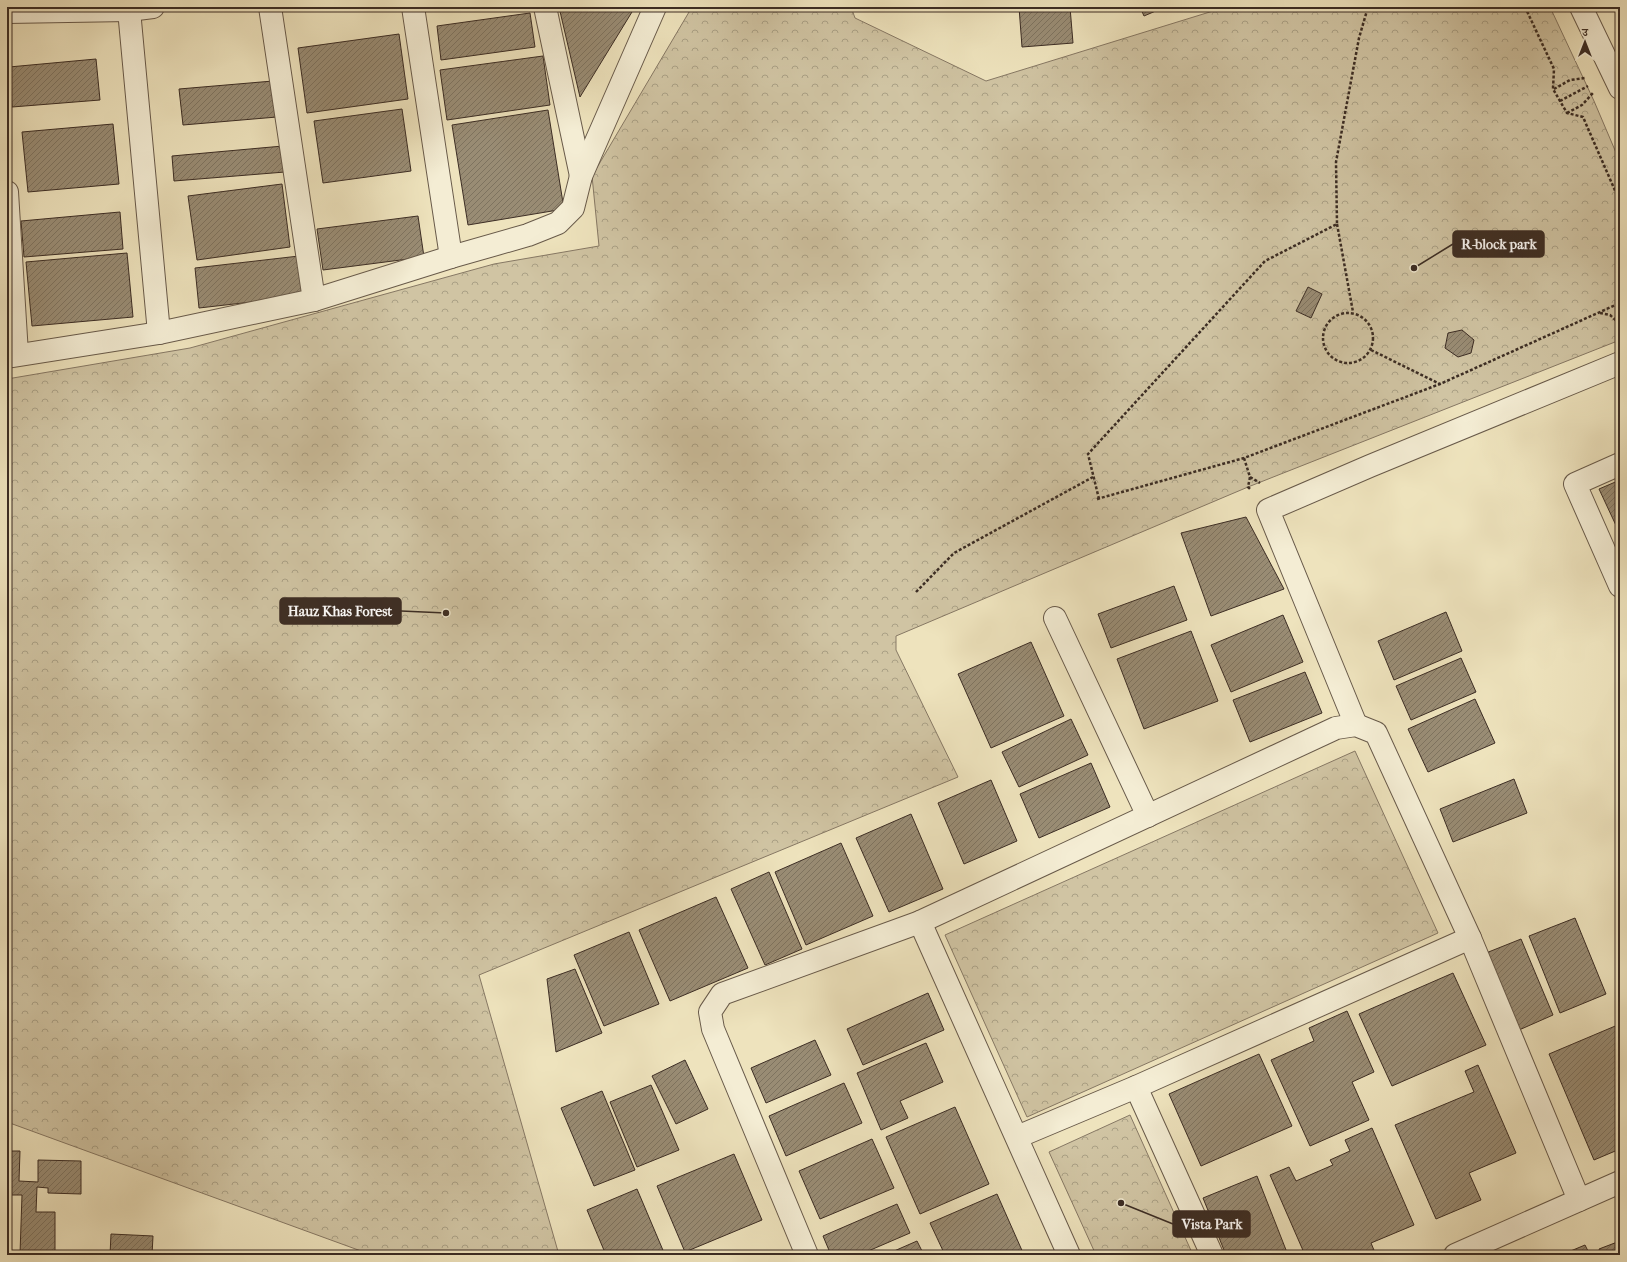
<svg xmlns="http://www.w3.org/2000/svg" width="1627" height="1262" font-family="'IM FELL French Canon','Noto Serif Devanagari',serif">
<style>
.forest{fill:url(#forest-crowns);stroke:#867864}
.building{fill:url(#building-hatch);stroke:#3c2d24}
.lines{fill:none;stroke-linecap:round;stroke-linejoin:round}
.minor-casing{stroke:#685a4a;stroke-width:24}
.path{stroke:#3c2d24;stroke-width:2.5;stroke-dasharray:3 2;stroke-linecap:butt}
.minor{stroke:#f4edd4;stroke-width:22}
.leader{fill:none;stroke:#3c2d24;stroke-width:1.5}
.callout-dot{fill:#3c2d24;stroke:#f4edd4;stroke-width:1.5}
.callout{fill:#3c2d24;stroke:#3c2d24;stroke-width:1.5}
.callout-label{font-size:14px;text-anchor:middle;font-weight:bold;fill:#fff}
</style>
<defs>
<pattern id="forest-crowns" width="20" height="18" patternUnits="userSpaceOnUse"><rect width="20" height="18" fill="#d0c4a3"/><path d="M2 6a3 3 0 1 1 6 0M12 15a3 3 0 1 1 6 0" fill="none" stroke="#aaa085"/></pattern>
<pattern id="building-hatch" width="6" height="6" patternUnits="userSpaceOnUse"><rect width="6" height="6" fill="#998c74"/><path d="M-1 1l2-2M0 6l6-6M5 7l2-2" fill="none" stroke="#7e735f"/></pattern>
</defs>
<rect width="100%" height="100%" fill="#eee3bd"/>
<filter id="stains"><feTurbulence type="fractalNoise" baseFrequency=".005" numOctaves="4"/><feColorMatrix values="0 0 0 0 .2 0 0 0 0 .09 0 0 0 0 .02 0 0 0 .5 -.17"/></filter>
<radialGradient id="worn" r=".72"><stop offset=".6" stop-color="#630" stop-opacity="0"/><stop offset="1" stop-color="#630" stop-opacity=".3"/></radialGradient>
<!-- forest -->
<g class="forest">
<polygon points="692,7 851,7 855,18 986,81 1226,7 1550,7 1594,101 1620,162 1620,340 1248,487 896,636 896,650 958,777 479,975 559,1255 372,1255 7,1122 7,379 190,348 494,264 599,246 592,176"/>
<polygon points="1355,751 1438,933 1027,1117 945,935"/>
<polygon points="1130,1115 1193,1255 1096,1255 1049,1152"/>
</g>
<!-- building -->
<g class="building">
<polygon points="559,7 635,7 580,97"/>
<polygon points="1019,7 1070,7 1073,43 1022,47"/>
<polygon points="1140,7 1165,7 1144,16"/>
<polygon points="530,13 535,47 441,60 437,26"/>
<polygon points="399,34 408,99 307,113 298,48"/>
<polygon points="543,56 550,105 447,120 440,70"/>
<polygon points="96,59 100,100 12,107 9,67"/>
<polygon points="273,81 277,117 183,125 179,89"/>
<polygon points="402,109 411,171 323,183 314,121"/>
<polygon points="548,110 564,209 468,225 452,125"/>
<polygon points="113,124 119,184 28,192 22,132"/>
<polygon points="283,146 285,172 174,181 172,156"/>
<polygon points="282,184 290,247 197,260 188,196"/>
<polygon points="120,212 123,249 24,257 21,221"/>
<polygon points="418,216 424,257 323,270 317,229"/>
<polygon points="127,253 133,317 32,326 26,262"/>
<polygon points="299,256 304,296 199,308 195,268"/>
<polygon points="1308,287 1322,294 1311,318 1296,311"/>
<polygon points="1462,330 1474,340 1471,353 1458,357 1445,348 1448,333"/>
<polygon points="1620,480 1620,534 1599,489"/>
<polygon points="1246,517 1284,589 1211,616 1181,533"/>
<polygon points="1174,586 1187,620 1111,648 1098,614"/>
<polygon points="1446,612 1462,651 1394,680 1378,641"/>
<polygon points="1283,615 1303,662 1231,692 1211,645"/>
<polygon points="1191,631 1218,701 1144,729 1117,659"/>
<polygon points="1031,642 1064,716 991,748 958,674"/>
<polygon points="1461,658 1476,692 1411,720 1396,686"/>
<polygon points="1305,672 1322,713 1250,742 1233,700"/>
<polygon points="1475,699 1495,743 1428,772 1408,729"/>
<polygon points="1071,719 1088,755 1019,787 1002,752"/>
<polygon points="1091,763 1110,807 1039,838 1020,794"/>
<polygon points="1514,779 1527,813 1453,842 1440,809"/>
<polygon points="991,780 1017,841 964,864 938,803"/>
<polygon points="911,814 943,889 889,912 856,838"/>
<polygon points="841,843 873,916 806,945 775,872"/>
<polygon points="769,872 802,949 765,965 731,889"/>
<polygon points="716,897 748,968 670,1001 639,930"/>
<polygon points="1575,918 1606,994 1560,1013 1529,936"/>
<polygon points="629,932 659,1004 604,1026 574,955"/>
<polygon points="1521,939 1553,1015 1519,1030 1486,953"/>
<polygon points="575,969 602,1033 556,1052 547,979"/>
<polygon points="1453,973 1486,1045 1392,1086 1359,1014"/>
<polygon points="928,993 944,1030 863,1065 847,1029"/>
<polygon points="1347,1011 1374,1072 1352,1082 1369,1120 1310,1146 1271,1060 1314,1041 1309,1028"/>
<polygon points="1620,1024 1620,1149 1594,1160 1549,1054"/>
<polygon points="815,1040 831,1075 766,1103 751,1068"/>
<polygon points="926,1043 943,1082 900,1101 908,1118 881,1130 857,1073"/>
<polygon points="1259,1054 1292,1126 1201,1166 1169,1094"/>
<polygon points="685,1060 708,1109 676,1124 652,1076"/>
<polygon points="1478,1065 1516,1153 1469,1173 1481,1200 1436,1219 1395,1125 1474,1092 1465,1071"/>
<polygon points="844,1083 862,1123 786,1156 769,1116"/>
<polygon points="651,1085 679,1150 637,1167 610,1102"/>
<polygon points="602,1091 635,1170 594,1186 561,1108"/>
<polygon points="955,1107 989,1184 920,1214 886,1137"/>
<polygon points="1372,1128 1414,1225 1371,1243 1376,1255 1305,1255 1270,1175 1289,1167 1296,1181 1333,1165 1330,1160 1350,1151 1345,1140"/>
<polygon points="872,1139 894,1188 820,1219 799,1171"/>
<polygon points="7,1151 20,1151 19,1181 38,1182 38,1160 81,1161 81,1194 48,1193 48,1188 37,1187 36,1212 55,1212 55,1254 20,1254 22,1195 7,1195"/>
<polygon points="734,1154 762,1220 685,1252 657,1186"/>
<polygon points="1257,1176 1288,1255 1226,1255 1203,1198"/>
<polygon points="637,1189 665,1255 606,1255 587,1210"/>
<polygon points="997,1194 1024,1255 945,1255 930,1223"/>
<polygon points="897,1204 910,1233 859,1255 831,1255 823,1236"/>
<polygon points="111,1234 153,1236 152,1255 110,1255"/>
<polygon points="917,1241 924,1255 885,1255"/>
<polygon points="1620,1241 1620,1255 1601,1255 1599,1249"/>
<polygon points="1585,1245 1590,1255 1561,1255"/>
</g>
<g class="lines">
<!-- minor casing -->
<g class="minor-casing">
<g id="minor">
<polyline points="270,7 314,300"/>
<polyline points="413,7 451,257"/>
<polyline points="545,7 581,176"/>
<polyline points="1581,7 1620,88"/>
<polyline points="129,10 159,333"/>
<polyline points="7,12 129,10 153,7"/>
<polyline points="7,192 17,354"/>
<polyline points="7,357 159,333 314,300 451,257 528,235 558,223 573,208 581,176 655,7"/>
<polyline points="1620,464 1575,484 1620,586"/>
<polyline points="1055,618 1148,816"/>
<polyline points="1356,725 1268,510 1370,466 1620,363"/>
<polyline points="920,922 1069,1255"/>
<polyline points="1136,1087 1212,1255"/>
<polyline points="1017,1137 1136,1087 1470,938 1579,1200"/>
<polyline points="807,1255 713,1029 710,1012 722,994 920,922 1336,728 1356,725 1376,733 1470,938"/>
<polyline points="1455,1255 1620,1182"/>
</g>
</g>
<!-- path -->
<g class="path">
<polyline points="1525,7 1554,69 1553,89 1567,113 1583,117 1620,202"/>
<polyline points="1554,89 1570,80 1585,78"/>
<polyline points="1560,101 1588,86"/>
<polyline points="1567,113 1582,105 1593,93"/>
<polyline points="1337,224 1353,312"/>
<polyline points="1600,313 1610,315 1620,324"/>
<circle cx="1348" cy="338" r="25"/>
<polyline points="1371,350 1440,384"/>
<polyline points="1244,458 1250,477 1260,483"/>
<polyline points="1250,477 1248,487 1251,490"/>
<polyline points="1097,499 1244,458 1440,384 1620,303"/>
<polyline points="1099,499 1088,454 1265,261 1337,224 1336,162 1359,38 1368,7"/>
<polyline points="916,592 954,553 1093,477"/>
</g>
<!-- minor -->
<use href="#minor" class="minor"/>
</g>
<!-- callouts -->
<path class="leader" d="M1414 268L1453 244M446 613L401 611M1121 1203L1173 1224"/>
<g class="callout-dot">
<circle cx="1414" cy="268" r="4"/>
<circle cx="446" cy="613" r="4"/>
<circle cx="1121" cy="1203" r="4"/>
</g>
<g class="callout">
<rect x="1453" y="231" width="91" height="26" rx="4"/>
<rect x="280" y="598" width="121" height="26" rx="4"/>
<rect x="1173" y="1211" width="77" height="26" rx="4"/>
</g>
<g class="callout-label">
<text x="1499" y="249">R-block park</text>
<text x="340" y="616">Hauz Khas Forest</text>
<text x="1212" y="1229">Vista Park</text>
</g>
<!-- margin -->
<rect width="1627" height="1262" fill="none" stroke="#eee3bd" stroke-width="24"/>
<rect x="8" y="8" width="1611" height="1246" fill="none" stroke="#3c2d24" stroke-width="2"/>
<rect x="12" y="12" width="1603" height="1238" fill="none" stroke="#3c2d24"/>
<!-- north arrow -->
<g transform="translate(1585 42)" stroke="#f4edd4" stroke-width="3" paint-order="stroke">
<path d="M0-3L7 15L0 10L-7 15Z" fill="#3c2d24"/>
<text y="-6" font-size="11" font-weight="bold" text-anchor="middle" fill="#3c2d24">उ</text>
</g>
<rect width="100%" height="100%" filter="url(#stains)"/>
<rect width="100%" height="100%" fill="url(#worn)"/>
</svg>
